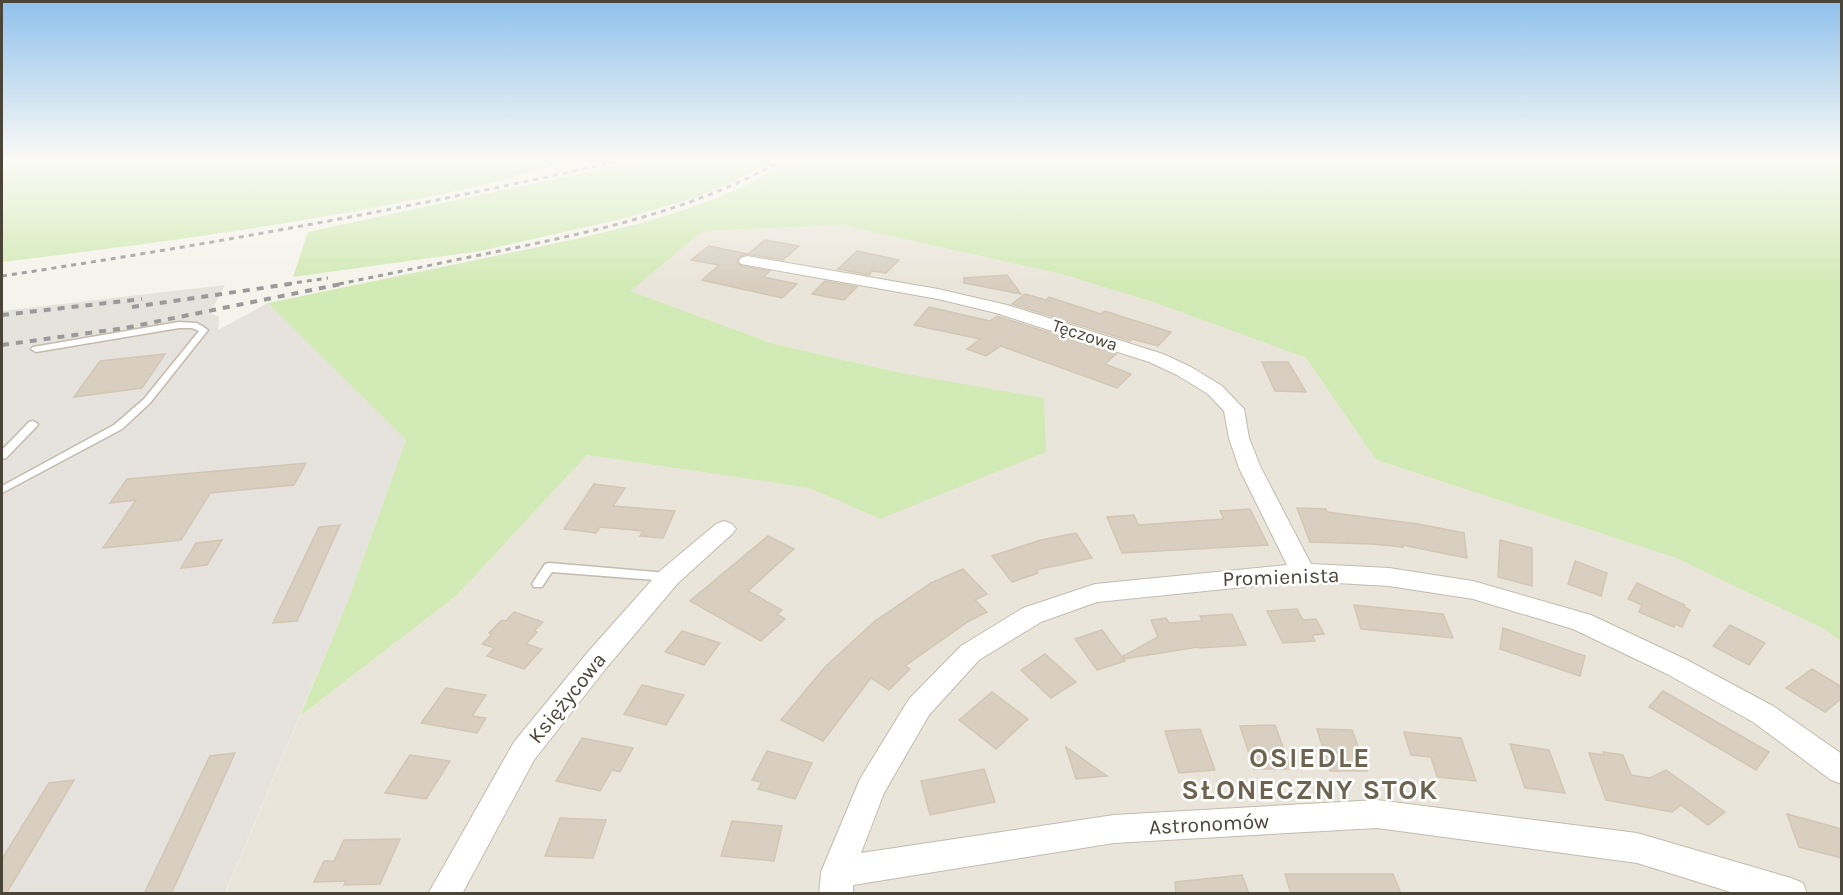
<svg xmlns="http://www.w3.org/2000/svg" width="1843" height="895" font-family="Karla,sans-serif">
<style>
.residential{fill:#eae5da}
.industrial{fill:#e6e2dd}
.green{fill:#d2eab5}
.building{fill:#d8cfc1;stroke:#d3c7b4;stroke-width:1.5}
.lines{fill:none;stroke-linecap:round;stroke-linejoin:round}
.lane-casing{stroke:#c2bbae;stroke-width:3}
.street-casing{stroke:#c2bbae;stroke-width:2}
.lane{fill:#fff;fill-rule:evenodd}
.street{fill:#fff;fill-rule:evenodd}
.rail-far1{stroke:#9a9a9a;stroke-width:3;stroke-dasharray:5 5;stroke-linecap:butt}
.rail{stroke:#9a9a9a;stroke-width:4;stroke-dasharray:7 7;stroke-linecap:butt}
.labels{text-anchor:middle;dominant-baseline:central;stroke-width:5;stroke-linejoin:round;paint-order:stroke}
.street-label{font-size:18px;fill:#4b4439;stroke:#fff}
.near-street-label{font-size:21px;fill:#4b4439;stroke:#fff}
.near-district-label{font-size:28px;font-weight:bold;letter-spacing:1.5px;fill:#6e6250;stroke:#fff}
</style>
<rect width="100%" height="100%" fill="#f6f3ec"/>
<!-- residential -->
<polygon class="residential" points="841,225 1061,274 1153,302 1306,358 1376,460 1676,558 1826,630 1841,642 1841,893 225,894 300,716 456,596 587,455 809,488 880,519 906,374 774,344 629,291 702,231"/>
<!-- industrial -->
<polygon class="industrial" points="225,285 210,313 219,317 218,330 268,303 406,440 347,603 225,893 2,893 2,311"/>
<!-- green -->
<g class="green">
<path d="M 2,158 L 581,158 C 544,167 508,180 470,188 C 316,222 158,243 2,262 Z"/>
<polygon points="652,158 776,158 735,181 695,198 621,219 480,251 293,277 308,232"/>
<path d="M 794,158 L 1841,158 L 1841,642 L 1826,630 L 1676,558 L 1376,460 L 1306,358 L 1153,302 L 1061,274 L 841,225 L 703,231 L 630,291 L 774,344 L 906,374 L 1044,398 L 1046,452 L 880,519 L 809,488 L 587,455 L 456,596 L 300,716 L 347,603 L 406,440 L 268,303 C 347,287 426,270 505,254 C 604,233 708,214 794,158 Z"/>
</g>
<!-- building -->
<g class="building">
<polygon points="765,240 799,246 783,260 747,254 739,257 737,262 741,266 770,271 763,277 797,284 782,298 702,280 719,265 691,260 709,246 748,254"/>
<polygon points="857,251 899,260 886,273 872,271 869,275 838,269"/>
<polygon points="1007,275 1021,294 964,283 964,278"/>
<polygon points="825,281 857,287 844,300 812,294"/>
<polygon points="1025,294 1046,300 1049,297 1101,314 1105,311 1171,332 1158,346 1132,339 1130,341 1012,304"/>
<polygon points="929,307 990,321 997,316 1116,354 1105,364 1131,374 1117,388 1001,346 986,356 967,349 980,339 914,325"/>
<polygon points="165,354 142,388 74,397 100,361"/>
<polygon points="1262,362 1288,362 1306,392 1275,391"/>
<polygon points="306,463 294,485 210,493 181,540 103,548 136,500 110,503 127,479"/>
<polygon points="594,484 625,488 613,506 675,511 663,538 640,536 643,531 600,527 596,533 564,529"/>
<polygon points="1297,508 1326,509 1327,512 1418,524 1464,533 1467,558 1402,545 1403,547 1372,544 1310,542"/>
<polygon points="1250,509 1268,545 1122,553 1107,517 1134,515 1138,525 1224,519 1220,511"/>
<polygon points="340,525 297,621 273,623 319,527"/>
<polygon points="1076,533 1092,558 1036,570 1038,573 1012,582 992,556 1041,540"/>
<polygon points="768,536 794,549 748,591 782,610 777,614 785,619 761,641 690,601"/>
<polygon points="222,540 207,565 181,568 196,543"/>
<polygon points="1500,540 1532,548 1532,586 1498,577"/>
<polygon points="1575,561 1607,573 1601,596 1568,584"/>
<polygon points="963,569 987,594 975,600 987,612 969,621 905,666 910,669 889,690 871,678 823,741 781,720 825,667 875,621 931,583"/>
<polygon points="1637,583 1685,605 1684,607 1690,610 1682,627 1675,624 1674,627 1639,612 1642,605 1628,599"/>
<polygon points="1354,605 1443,614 1453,638 1361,629"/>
<polygon points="1297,609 1303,620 1316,619 1324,634 1312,635 1315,641 1283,643 1267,611"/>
<polygon points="514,612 543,622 534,631 537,632 526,644 542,649 524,669 487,656 494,648 482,644 492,634 489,633 502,620 506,621"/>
<polygon points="1232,614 1246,645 1199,648 1198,647 1124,659 1123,656 1158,637 1151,620 1166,618 1169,623 1202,621 1200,616"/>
<polygon points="1730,625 1765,643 1749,665 1713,646"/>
<polygon points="1503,628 1585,656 1580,676 1500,649"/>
<polygon points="1102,630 1125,661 1097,670 1075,639"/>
<polygon points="682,631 720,643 704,665 665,652"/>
<polygon points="1045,654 1076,682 1051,698 1021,670"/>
<polygon points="1812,669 1842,687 1842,698 1825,712 1786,688"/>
<polygon points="642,685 684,695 666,725 624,714"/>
<polygon points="446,688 486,695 472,716 486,718 477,733 421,723"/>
<polygon points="1663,691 1715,721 1769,752 1756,770 1649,707"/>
<polygon points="992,692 1028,719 996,749 959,720"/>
<polygon points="1275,725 1291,769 1254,769 1240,726"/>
<polygon points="1200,729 1215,770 1179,773 1165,731"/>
<polygon points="1317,729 1352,730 1367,771 1330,771"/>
<polygon points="1404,732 1461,738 1476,781 1437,777 1431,757 1411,755"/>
<polygon points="582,738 633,748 620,772 612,770 600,791 556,781"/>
<polygon points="1510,744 1549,750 1565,793 1525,788"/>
<polygon points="1066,747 1107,776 1076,779"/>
<polygon points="767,751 812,763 795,799 758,789 762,782 752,780"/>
<polygon points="1603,752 1623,755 1631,775 1650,778 1666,770 1725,812 1708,825 1681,805 1672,812 1606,800 1589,753 1604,755"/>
<polygon points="235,753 171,894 144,894 210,756"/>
<polygon points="410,755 450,761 426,799 385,793"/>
<polygon points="984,769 995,802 930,815 921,781"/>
<polygon points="74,780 6,894 2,894 2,859 49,783"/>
<polygon points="1787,814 1842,829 1842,858 1799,847"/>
<polygon points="560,818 606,820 593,858 545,856"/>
<polygon points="732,821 782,826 774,861 721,856"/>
<polygon points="400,839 380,884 344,885 346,881 314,882 324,861 334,861 344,840"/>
<polygon points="1285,874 1393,874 1401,894 1291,894"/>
<polygon points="1242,875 1249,894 1176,894 1175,882"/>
</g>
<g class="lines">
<!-- lane casing -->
<g class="lane-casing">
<g id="lane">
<polygon points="179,322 197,323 208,330 150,403 122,429 2,493 2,486 114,425 144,399 199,331 192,328 179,328 36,352 31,349 33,347"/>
<polygon points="33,421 38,424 37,426 6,458 2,459 2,450 29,422"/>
<polygon points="549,563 668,573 672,574 674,577 672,580 668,581 552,572 542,587 534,587 532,584 545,564"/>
</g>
</g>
<!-- street casing -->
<g class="street-casing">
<g id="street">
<polygon points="747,256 938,289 1007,305 1163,354 1191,367 1222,386 1244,409 1249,438 1261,468 1311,564 1389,568 1473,581 1591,615 1687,660 1773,706 1842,754 1842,784 1831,780 1753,722 1667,674 1573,629 1473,599 1389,586 1303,581 1097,602 1041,622 979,660 929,715 884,793 861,853 1114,815 1377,800 1637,833 1791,878 1803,883 1807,894 1737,894 1637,863 1377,828 1114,843 853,885 853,894 819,894 821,872 860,779 909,699 961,646 1023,608 1095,584 1287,565 1239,468 1229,438 1224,411 1208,394 1177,375 1149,362 996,313 938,299 741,264 739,261 741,258"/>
<polygon points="724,521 732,524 736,529 732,534 678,583 607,667 534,760 462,894 428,894 514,742 587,653 660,571 716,524"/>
</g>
</g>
<!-- lane -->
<use href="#lane" class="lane"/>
<!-- street -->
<use href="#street" class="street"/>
<!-- rail-far1 -->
<g class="rail-far1">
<path d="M 2,276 C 213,244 423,206 631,158"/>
<polyline points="287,284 328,278"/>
<path d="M 339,284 C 397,272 456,260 514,248 C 609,228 701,207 786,158"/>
</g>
<!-- rail -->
<g class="rail">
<polyline points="132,307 297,283"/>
<polyline points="2,315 142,299"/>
<polyline points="2,345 125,328 346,283"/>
</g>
</g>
<!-- sky -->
<linearGradient id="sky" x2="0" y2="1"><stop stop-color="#8fc1ec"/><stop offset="0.56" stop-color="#fbfaf6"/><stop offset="1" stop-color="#fbfaf6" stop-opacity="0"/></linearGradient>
<rect width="1843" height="284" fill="url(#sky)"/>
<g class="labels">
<!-- street labels -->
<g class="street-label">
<text transform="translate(1085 335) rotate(18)">Tęczowa</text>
</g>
<!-- near-street labels -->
<g class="near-street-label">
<text transform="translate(1281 577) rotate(-2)">Promienista</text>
<text transform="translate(567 698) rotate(-51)">Księżycowa</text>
<text transform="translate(1209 824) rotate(-3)">Astronomów</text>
</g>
<!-- near-district labels -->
<g class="near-district-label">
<text x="1310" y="757">OSIEDLE<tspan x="1310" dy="32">SŁONECZNY STOK</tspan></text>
</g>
</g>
<!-- border -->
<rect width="1843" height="895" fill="none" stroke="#4b4439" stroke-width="6"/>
</svg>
